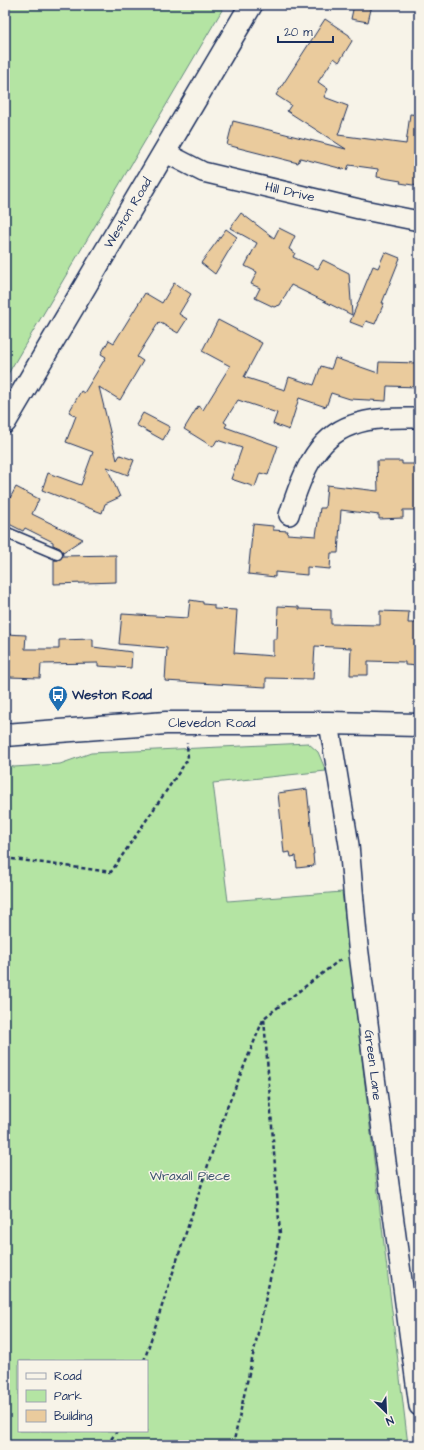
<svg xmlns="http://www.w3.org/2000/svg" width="424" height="1450" font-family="'Architects Daughter',sans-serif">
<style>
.green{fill:#b4e4a3;stroke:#688a80;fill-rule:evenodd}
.building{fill:#eacb9d;stroke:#1b2f5e}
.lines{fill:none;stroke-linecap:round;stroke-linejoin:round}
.lane-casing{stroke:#1b2f5e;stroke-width:13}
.street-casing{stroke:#1b2f5e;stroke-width:22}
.secondary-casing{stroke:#1b2f5e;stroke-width:25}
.path{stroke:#1b2f5e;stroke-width:2.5;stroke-dasharray:4 3;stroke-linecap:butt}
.lane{stroke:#f7f3e8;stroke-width:10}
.street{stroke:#f7f3e8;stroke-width:19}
.secondary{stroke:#f7f3e8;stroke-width:22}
.labels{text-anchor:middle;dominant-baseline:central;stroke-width:3;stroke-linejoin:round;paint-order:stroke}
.street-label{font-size:13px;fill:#1b2f5e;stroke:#f7f3e8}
.poi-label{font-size:13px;font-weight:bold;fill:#1b2f5e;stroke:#f7f3e8;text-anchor:start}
.park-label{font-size:13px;fill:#3a536c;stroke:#f7f3e8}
</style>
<rect width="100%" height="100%" fill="#f7f3e8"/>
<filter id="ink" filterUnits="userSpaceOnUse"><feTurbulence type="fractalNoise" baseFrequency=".025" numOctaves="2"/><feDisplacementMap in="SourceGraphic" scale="8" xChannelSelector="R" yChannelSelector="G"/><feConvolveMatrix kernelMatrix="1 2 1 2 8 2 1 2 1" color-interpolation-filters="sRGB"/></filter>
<g filter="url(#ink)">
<!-- green -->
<g class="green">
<polygon points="5,5 225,5 5,379"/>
<path d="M 308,743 L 318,752 L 326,771 L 213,783 L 228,901 L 342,892 L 408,1445 L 5,1445 L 5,765 L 14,767 L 60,764 L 91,753 ZM 19,1361 L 147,1361 L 147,1431 L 19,1431 Z"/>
</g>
<!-- building -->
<g class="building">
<polygon points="354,5 372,5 368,22 351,19"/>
<polygon points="325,19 349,35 352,41 339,62 334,58 318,82 328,89 324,97 348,106 338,135 406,144 410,114 419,115 419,186 400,183 401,181 377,177 378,169 349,165 347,170 300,158 298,163 227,145 233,121 346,149 287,111 291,105 276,95"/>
<polygon points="241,213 274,238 279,228 295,236 289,249 295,253 293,257 318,269 323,260 349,273 352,315 291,285 280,305 274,307 255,298 260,288 251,284 257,272 245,266 257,243 230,228"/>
<polygon points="226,229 237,237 215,274 201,263"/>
<polygon points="385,252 400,258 382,303 384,303 375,324 366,321 363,327 350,322 373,266 378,268"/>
<polygon points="174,283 191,294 179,314 187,319 178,333 159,322 137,357 143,361 120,400 99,387 117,460 120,455 134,460 128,475 107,467 120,497 105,504 102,513 42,490 48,473 81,485 93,452 66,442 76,416 69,412 81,391 84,393 106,357 101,354 109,340 114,343 145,293 162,303"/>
<polygon points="218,320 262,343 244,377 285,390 289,377 314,385 321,366 331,369 335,358 378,373 379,362 419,363 419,387 387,386 386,401 350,399 331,393 326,407 299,398 289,430 273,424 277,413 238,400 224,422 227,424 225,427 278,446 268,475 260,473 255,487 231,479 242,448 217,440 213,447 184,429 198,406 203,410 230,366 202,351"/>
<polygon points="143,413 170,427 163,440 136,425"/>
<polygon points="377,461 402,461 402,464 419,464 419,510 403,510 403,518 379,519 379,515 341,510 338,553 331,553 330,569 307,567 307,575 275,572 275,577 248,574 253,524 273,526 273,530 288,531 287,534 316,536 320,508 325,508 327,485 378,491"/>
<polygon points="16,487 39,499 32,514 83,539 63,552 60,548 53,545 53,542 25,528 23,531 5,522 5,496 10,498"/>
<polygon points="116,555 116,582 54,584 54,560 58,560 63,556"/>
<polygon points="190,600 203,602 203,604 214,605 214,609 237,610 234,653 273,656 273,639 277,639 278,606 299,607 299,609 331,610 331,624 380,625 380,611 409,612 408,623 419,623 419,666 405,665 405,662 368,661 368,675 350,675 351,648 315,646 313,679 266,678 266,687 165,681 167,648 119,644 122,614 188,618"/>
<polygon points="5,634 26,635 25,649 59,649 59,640 93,639 93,647 132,652 131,668 98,666 98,663 41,664 40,678 9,677 10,650 5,650"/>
<polygon points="307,789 314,854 313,854 314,866 297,868 296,856 291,857 290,852 284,853 278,793"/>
</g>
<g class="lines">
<!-- lane casing -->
<g class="lane-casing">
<polyline id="lane" points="5,532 57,554"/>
</g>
<!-- street casing -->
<g class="street-casing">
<g id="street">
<polyline points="164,152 203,172 359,209 419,221"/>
<path d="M 289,515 C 300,480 314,438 352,425 C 373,417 397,418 419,418"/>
<polyline points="329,723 349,845 358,946 388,1177 419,1406"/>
</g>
</g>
<!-- secondary casing -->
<g class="secondary-casing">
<g id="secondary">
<polyline points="5,422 251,5"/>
<polyline points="5,735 166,723 329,723 419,725"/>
</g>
</g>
<!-- path -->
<g class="path">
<polyline points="5,858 111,872 188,759 187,743"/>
<polyline points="144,1361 226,1110 263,1020"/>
<polyline points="107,1445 117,1431"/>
<polyline points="233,1445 280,1234 264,1018 341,959"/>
</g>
<!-- lane -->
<use href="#lane" class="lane"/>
<!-- street -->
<use href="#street" class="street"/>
<!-- secondary -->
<use href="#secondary" class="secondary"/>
</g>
</g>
<!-- icons -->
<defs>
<g id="bus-pin" transform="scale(1)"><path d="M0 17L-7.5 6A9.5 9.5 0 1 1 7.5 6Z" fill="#1f6fb2" stroke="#f7f3e8"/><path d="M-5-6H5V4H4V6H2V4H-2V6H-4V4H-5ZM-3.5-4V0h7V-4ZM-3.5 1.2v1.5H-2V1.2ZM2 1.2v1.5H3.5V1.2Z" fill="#fff"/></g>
</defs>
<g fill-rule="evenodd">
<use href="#bus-pin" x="58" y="695"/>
</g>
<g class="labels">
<!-- street labels -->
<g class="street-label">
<text transform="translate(290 192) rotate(13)">Hill Drive</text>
<text transform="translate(128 213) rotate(-59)">Weston Road</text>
<text x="212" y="723">Clevedon Road</text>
<text transform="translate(373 1065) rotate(83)">Green Lane</text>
</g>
<!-- poi labels -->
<g class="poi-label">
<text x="72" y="695">Weston Road</text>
</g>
<!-- park labels -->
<g class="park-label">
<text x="190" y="1176">Wraxall Piece</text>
</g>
</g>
<!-- margin -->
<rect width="424" height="1450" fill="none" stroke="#f7f3e8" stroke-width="20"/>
<rect x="10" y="10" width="404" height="1430" fill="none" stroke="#1b2f5e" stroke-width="1.5" filter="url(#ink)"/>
<!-- legend -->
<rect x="18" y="1360" width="130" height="72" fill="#f7f3e8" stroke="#9fa5b1"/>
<rect x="26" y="1373" width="20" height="6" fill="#f7f3e8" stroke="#9fa5b1"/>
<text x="54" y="1380" font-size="12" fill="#1b2f5e">Road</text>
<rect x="26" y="1390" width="20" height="12" fill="#b4e4a3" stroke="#9fa5b1"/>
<text x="54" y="1400" font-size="12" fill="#1b2f5e">Park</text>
<rect x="26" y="1410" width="20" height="12" fill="#eacb9d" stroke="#9fa5b1"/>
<text x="54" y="1420" font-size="12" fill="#1b2f5e">Building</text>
<!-- north arrow -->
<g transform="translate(386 1412) rotate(156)" stroke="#f7f3e8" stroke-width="3" paint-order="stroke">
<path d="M0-3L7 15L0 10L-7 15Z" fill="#1b2f5e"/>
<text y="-6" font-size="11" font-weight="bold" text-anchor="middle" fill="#1b2f5e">N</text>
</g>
<!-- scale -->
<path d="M278 36v6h55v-6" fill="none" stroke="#1b2f5e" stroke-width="2"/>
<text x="284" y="36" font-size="12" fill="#1b2f5e" stroke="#f7f3e8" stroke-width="3" paint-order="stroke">20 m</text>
</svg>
